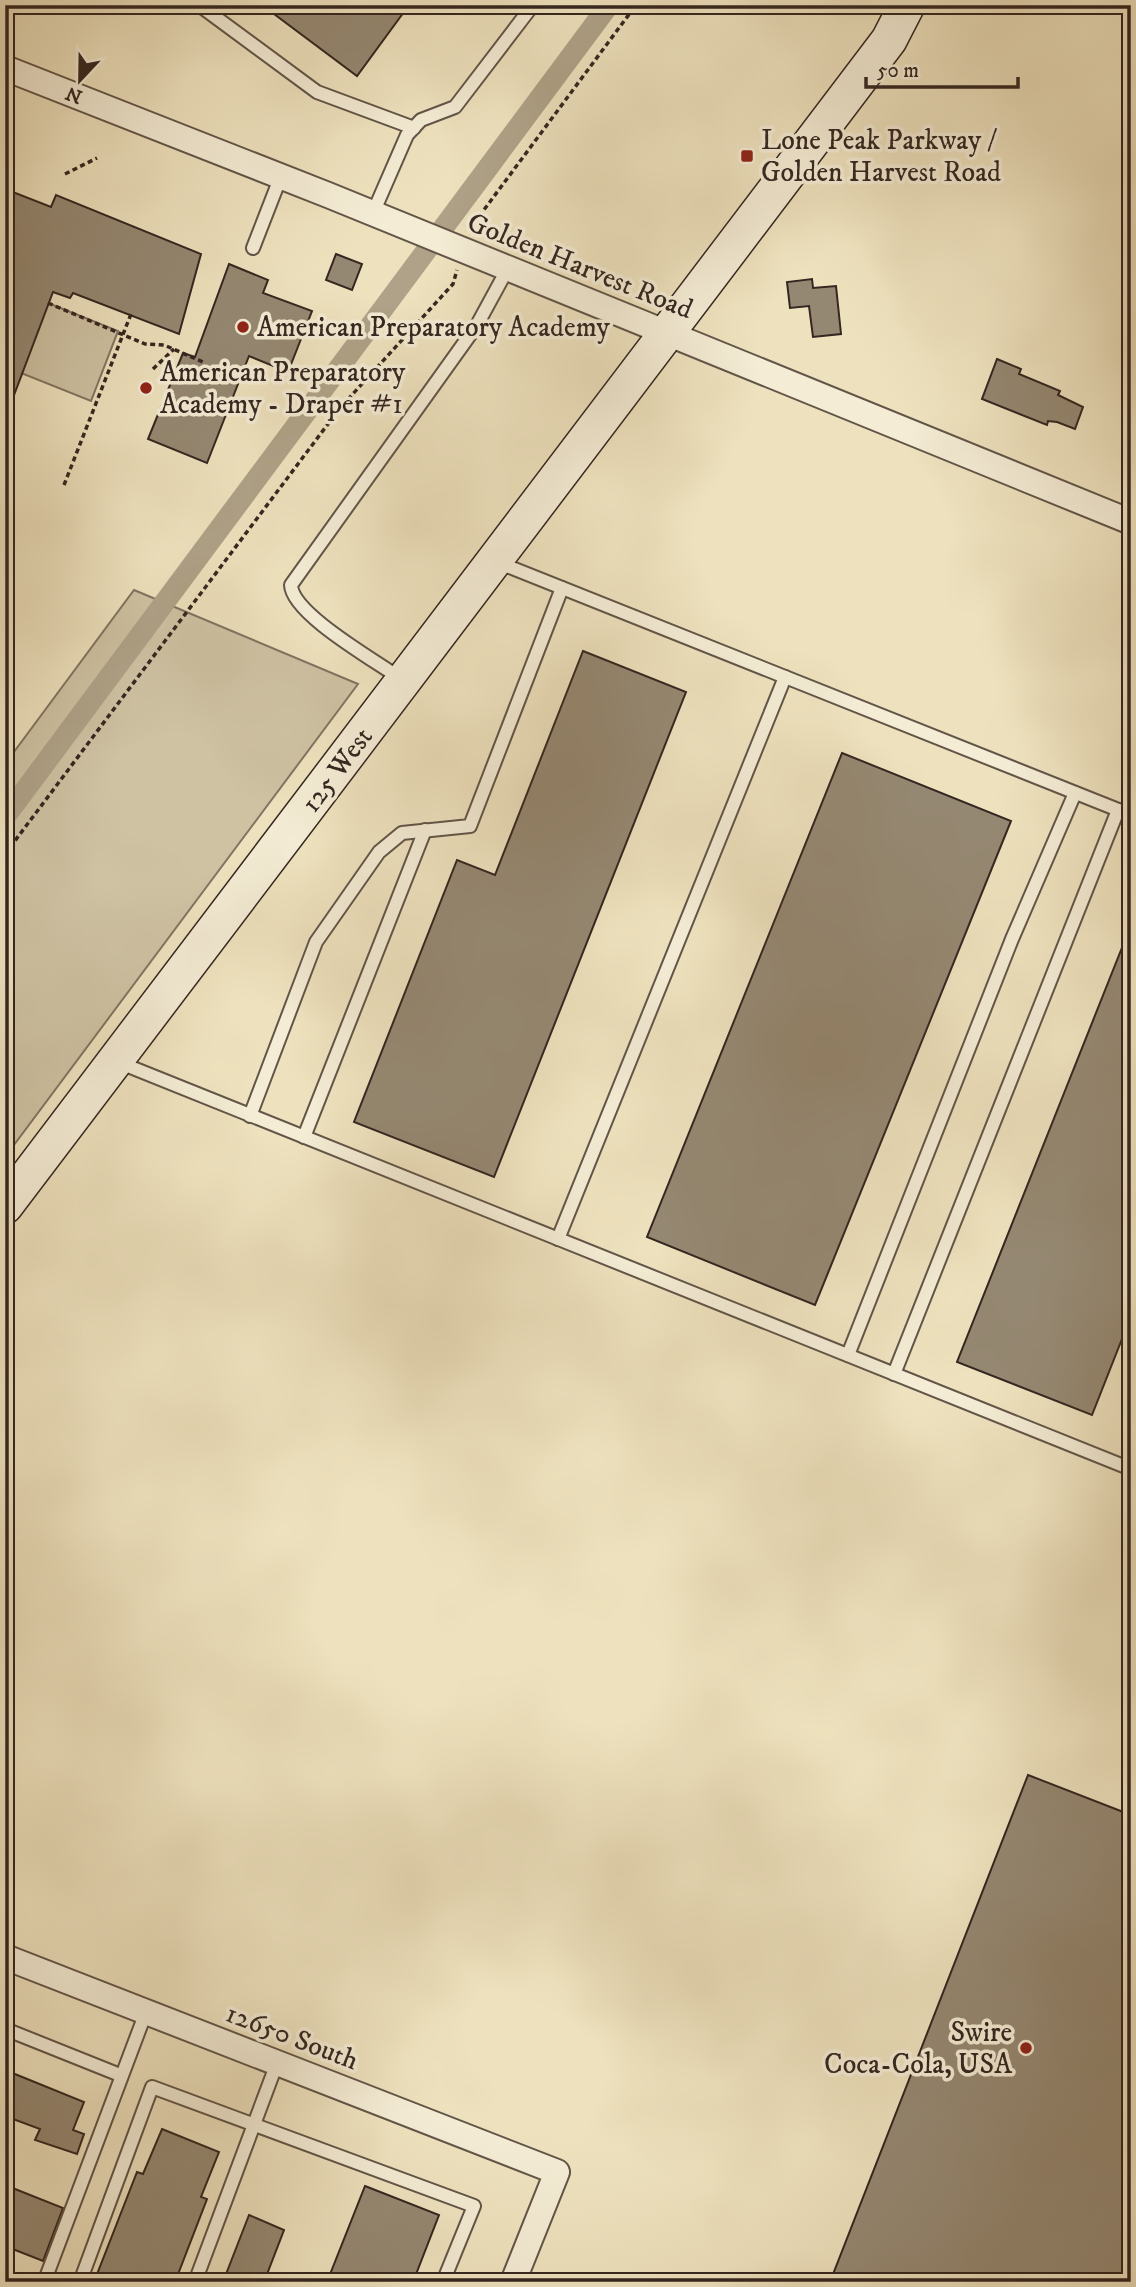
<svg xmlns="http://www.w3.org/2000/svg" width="1136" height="2287" font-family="'IM FELL DW Pica',serif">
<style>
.green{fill:#cec2a3;stroke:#817462;stroke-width:2}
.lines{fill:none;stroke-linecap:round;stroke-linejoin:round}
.canal{stroke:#afa288;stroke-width:21}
.building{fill:#958872;stroke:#342620;stroke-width:2}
.service-casing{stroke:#625548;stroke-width:16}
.minor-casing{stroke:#625548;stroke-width:28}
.secondary-casing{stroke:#342620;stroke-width:38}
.path{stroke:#342620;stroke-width:3.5;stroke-dasharray:5 3.5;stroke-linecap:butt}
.service{stroke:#f4ecd5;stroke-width:12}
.minor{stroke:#f4ecd5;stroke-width:24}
.secondary{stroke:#f4ecd5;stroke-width:35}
.poi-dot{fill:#8f2418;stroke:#f4ecd5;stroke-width:2.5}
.labels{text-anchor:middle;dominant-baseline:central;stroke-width:7;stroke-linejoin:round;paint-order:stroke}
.poi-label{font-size:28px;fill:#342620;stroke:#f4ecd5;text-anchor:start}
.street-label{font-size:28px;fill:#342620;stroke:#f4ecd5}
</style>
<rect width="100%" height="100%" fill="#eee2be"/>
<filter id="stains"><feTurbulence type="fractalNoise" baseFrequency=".00286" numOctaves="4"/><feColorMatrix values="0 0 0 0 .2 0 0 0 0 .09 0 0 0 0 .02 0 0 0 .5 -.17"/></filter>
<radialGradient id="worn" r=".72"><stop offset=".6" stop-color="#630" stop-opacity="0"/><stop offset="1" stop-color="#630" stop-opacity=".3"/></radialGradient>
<!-- green -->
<g class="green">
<polygon points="48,303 118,331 91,401 21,373"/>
<polygon points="134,590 358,684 5,1157 5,764"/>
</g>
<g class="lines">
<!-- canal -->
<polyline class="canal" points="5,817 609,5"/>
</g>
<!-- building -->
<g class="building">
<polygon points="262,5 409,5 357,76"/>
<polygon points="5,189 51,207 56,195 201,254 179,334 73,293 70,298 53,292 8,411 5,411"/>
<polygon points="336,254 362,264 352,290 326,280"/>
<polygon points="229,264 268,280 263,293 312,311 288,372 249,356 207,463 148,439 183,353 195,357"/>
<polygon points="812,279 813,288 836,286 841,334 813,337 809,306 790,308 787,282"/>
<polygon points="997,359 1021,369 1019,374 1060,391 1058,395 1083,407 1075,429 1057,422 1048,421 1047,425 982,399"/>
<polygon points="583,651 686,692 494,1177 354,1122 457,860 495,875"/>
<polygon points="842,753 1011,821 815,1305 647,1237"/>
<polygon points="1131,925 1131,1316 1092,1415 957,1362"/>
<polygon points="1028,1775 1131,1815 1131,2282 830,2282"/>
<polygon points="5,2070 84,2102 73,2130 84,2134 77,2154 35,2140 40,2129 5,2116"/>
<polygon points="162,2129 219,2152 201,2197 207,2199 175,2282 94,2282 137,2172 143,2174"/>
<polygon points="5,2185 63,2208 43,2261 5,2246"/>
<polygon points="365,2186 439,2215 413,2282 327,2282"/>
<polygon points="249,2215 284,2230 264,2282 223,2282"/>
</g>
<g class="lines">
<!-- service casing -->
<g class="service-casing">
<g id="service">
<polyline points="199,5 317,92 414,128"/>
<polyline points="373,213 407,135 421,120 455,107 533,5"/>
<polyline points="253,248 281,176"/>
<polyline points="497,562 1131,815"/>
<path d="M 401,679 C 376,661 292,614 291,585 L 477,325 L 508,268"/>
<polyline points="118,1062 1131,1469"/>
<polyline points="250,1116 316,942 379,852 402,833 470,826 562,588"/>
<polyline points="304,1137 425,830"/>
<polyline points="558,1239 785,677"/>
<polyline points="848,1355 1012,939 1075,793"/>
<polyline points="894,1374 1118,810"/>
<polyline points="5,2029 120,2075"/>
<polyline points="36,2282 45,2280 146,2012"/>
<polyline points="80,2282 152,2087 474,2206 443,2282"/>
<polyline points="195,2282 277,2063"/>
</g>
</g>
<!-- minor casing -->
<g class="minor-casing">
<g id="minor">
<polyline points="5,68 328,195 1131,522"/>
<polyline points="5,1957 557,2172 513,2282"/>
</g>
</g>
<!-- secondary casing -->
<g class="secondary-casing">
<polyline id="secondary" points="5,1206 889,40 907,5"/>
</g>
<!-- path -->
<g class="path">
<polyline points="65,174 97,158"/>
<polyline points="469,230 636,5"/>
<polyline points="48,303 145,344 164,345 203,362"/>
<polyline points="153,369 174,349"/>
<polyline points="64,485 131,314"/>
<polyline points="5,854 340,408 453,284 457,270"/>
</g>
<!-- service -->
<use href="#service" class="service"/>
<!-- minor -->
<use href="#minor" class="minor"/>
<!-- secondary -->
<use href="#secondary" class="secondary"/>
</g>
<!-- markers -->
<g class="poi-dot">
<rect x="740" y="149" width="14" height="14" rx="3.5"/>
<circle cx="243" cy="327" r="7"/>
<circle cx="146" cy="388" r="7"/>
<circle cx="1026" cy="2048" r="7"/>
</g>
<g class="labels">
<!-- poi labels -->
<g class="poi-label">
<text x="761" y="140">Lone Peak Parkway /<tspan x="761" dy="32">Golden Harvest Road</tspan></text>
<text x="257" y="327">American Preparatory Academy</text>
<text x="160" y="372">American Preparatory<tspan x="160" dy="32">Academy - Draper #1</tspan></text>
<text x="1012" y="2032" text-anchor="end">Swire<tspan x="1012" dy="32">Coca-Cola, USA</tspan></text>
</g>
<!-- street labels -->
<g class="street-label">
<text transform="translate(580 266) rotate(22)">Golden Harvest Road</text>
<text transform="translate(337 770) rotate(-53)">125 West</text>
<text transform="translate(292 2037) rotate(21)">12650 South</text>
</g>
</g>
<!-- margin -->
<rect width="1136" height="2287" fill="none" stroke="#eee2be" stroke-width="28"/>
<rect x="7" y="7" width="1122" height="2273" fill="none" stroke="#342620" stroke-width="3.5"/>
<rect x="14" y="14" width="1108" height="2259" fill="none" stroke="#342620" stroke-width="2"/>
<!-- north arrow -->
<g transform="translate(80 80) rotate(202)" stroke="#f4ecd5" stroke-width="5" paint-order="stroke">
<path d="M0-5L12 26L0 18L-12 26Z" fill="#342620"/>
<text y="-10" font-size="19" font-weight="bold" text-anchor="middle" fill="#342620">N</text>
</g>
<!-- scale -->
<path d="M866 77v10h152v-10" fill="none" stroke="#342620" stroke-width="3.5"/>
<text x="877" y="77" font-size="21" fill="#342620" stroke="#f4ecd5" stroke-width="5" paint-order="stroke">50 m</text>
<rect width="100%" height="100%" filter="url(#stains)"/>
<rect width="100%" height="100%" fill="url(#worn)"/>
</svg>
